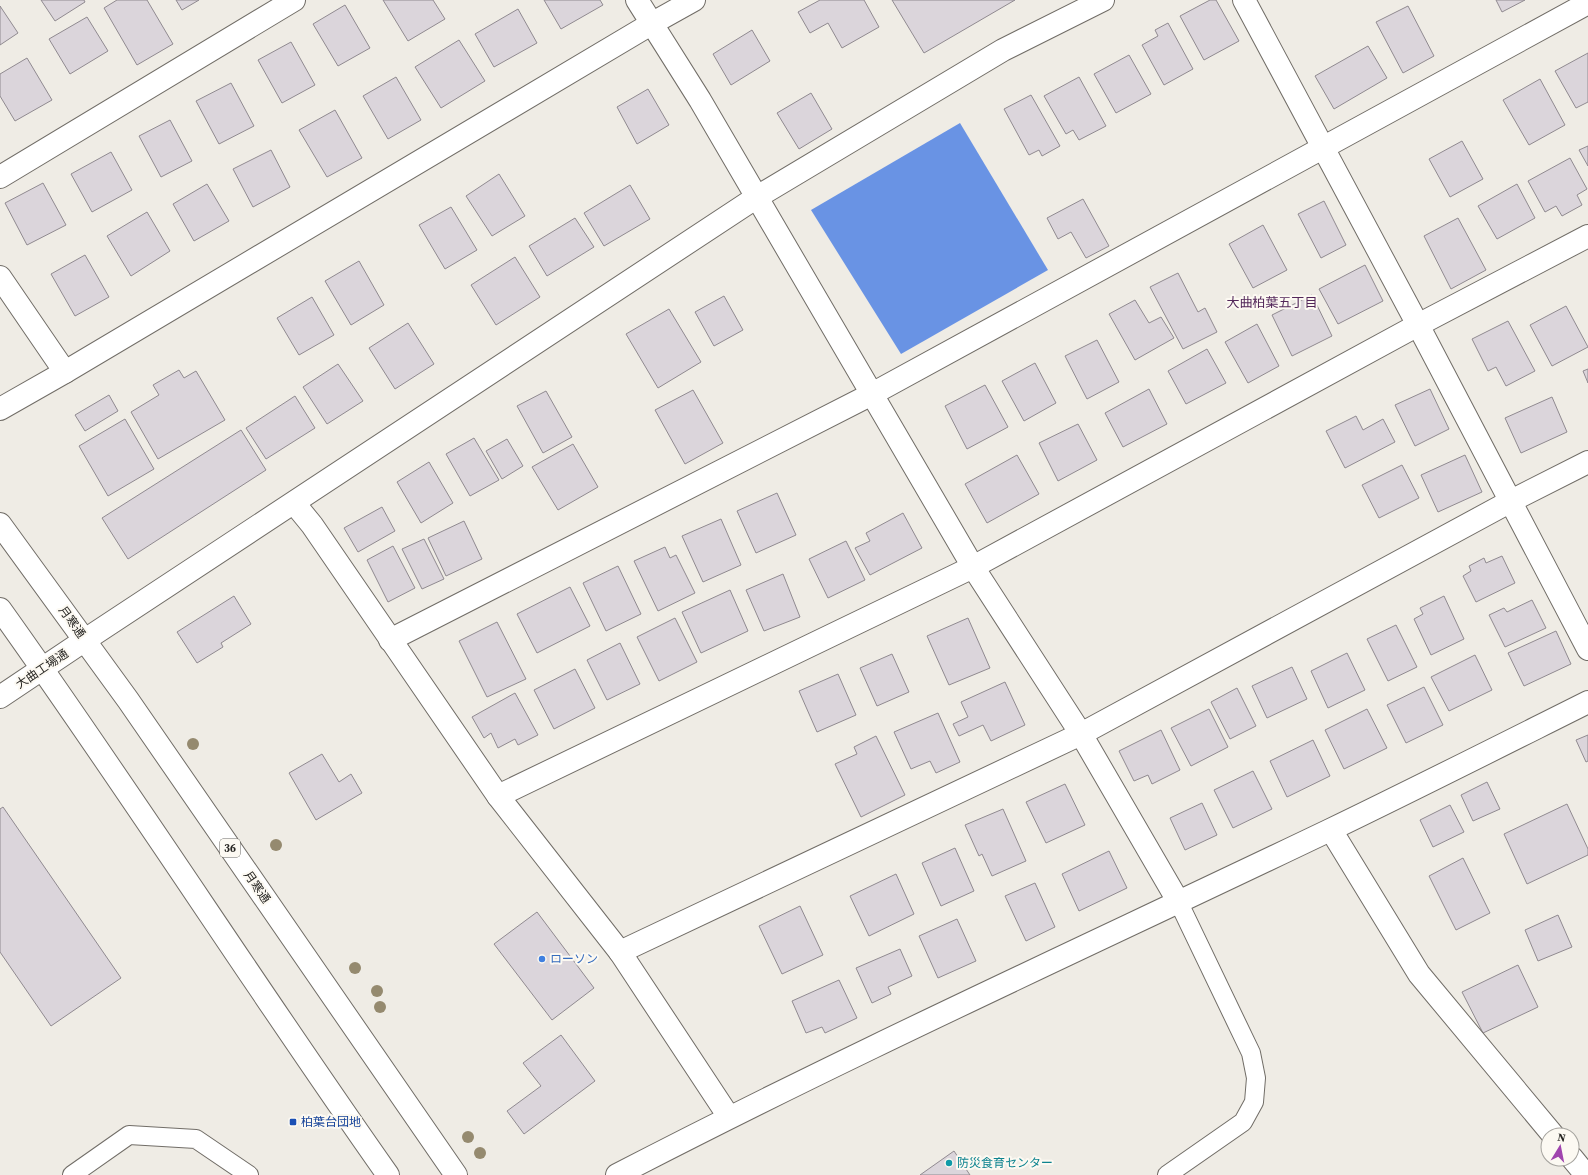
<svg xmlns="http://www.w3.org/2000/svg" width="1588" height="1175" font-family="'Source Serif 4','Noto Sans JP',serif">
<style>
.water{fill:#6993e4}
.building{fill:#dbd5db;stroke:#908a90}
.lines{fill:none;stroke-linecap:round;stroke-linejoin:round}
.service-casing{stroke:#716d67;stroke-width:20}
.minor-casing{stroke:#716d67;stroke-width:24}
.tertiary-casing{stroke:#716d67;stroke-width:24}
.trunk-casing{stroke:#716d67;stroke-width:24}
.service{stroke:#fff;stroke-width:18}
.minor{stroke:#fff;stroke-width:22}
.tertiary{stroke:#fff;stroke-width:22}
.trunk{stroke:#fff;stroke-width:22}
.tree{fill:#958a6f}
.shop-dot{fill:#3f7fe0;stroke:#fcf9f2;stroke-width:1.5}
.transit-dot{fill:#1a4fb4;stroke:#fcf9f2;stroke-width:1.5}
.culture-dot{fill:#0f9aa8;stroke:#fcf9f2;stroke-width:1.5}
.labels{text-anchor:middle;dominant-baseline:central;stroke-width:4;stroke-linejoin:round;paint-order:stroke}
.shield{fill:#fcf9f2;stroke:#666560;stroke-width:1}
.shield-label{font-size:11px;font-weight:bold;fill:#262522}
.street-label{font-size:12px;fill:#262522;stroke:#fcf9f2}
.shop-label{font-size:12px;fill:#366cbe;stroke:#fcf9f2;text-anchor:start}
.transit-label{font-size:12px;fill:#164399;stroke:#fcf9f2;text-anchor:start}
.culture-label{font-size:12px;fill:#0d838f;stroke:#fcf9f2;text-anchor:start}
.neighbourhood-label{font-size:13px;fill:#522659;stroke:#fcf9f2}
</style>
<rect width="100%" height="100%" fill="#efece5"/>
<!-- water -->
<polygon class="water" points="960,123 1048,270 901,354 811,210"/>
<!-- building -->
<g class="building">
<polygon points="41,0 84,0 85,2 55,21"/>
<polygon points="117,0 147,0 173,44 137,65 104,8"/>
<polygon points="176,0 199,0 182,10"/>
<polygon points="383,0 433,0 445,19 408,41"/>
<polygon points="544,0 600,0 603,5 561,29"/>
<polygon points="820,0 864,0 879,27 842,48 828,23 810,33 798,12"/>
<polygon points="892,0 1015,0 924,53"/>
<polygon points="1210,0 1216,0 1239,41 1204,60 1180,16"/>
<polygon points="1496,0 1525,0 1502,12"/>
<polygon points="345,5 370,48 338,66 313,24"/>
<polygon points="0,6 18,33 0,45"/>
<polygon points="1408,6 1434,56 1403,73 1376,22"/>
<polygon points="518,9 537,43 494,67 475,34"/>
<polygon points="87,17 108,51 70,74 49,39"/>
<polygon points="1168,23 1193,69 1164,85 1142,45 1158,36 1155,30"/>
<polygon points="752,30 770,61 731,85 713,54"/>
<polygon points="459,40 485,81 441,108 415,67"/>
<polygon points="291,42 315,85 282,103 258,60"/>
<polygon points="1368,46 1387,78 1334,109 1315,76"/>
<polygon points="1588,53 1588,102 1576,108 1555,71"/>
<polygon points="1129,55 1151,94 1116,113 1094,74"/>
<polygon points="27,58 52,100 15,121 0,96 0,74"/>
<polygon points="396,77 421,120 388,139 363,96"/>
<polygon points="1079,77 1106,126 1079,140 1073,130 1066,134 1044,96"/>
<polygon points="1540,79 1565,125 1529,145 1503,100"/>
<polygon points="231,83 254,126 219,144 196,101"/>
<polygon points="648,89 669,125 637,144 617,107"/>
<polygon points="811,93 832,129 799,149 777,113"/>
<polygon points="1031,95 1060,146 1042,156 1039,150 1029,155 1004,109"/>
<polygon points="335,110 362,158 327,177 299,130"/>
<polygon points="170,120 192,161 161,177 139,136"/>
<polygon points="1462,141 1483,179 1450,197 1429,159"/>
<polygon points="1588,146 1588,166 1579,150"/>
<polygon points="271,150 290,187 253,207 233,169"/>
<polygon points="111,152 132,190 92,212 71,174"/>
<polygon points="1570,158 1587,189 1577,195 1582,205 1562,216 1556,206 1545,212 1528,181"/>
<polygon points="499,174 525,216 492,236 466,196"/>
<polygon points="43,183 66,225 27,245 5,203"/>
<polygon points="207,184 229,221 194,241 173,204"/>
<polygon points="1517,184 1535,218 1497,239 1478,206"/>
<polygon points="630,185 650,219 604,246 584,213"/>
<polygon points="1083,199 1109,246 1086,258 1071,232 1058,239 1047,218"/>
<polygon points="1324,201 1346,245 1321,258 1298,214"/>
<polygon points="451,207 477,250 445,269 419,225"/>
<polygon points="147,212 170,251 131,276 107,236"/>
<polygon points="575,218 594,247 547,276 529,246"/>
<polygon points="1458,218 1486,270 1451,289 1424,236"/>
<polygon points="1263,225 1287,270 1253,288 1229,244"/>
<polygon points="85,255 109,297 75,316 51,274"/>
<polygon points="515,257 540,297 496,325 471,285"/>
<polygon points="359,261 384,305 351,325 325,281"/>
<polygon points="1365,265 1383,301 1338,324 1319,289"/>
<polygon points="1178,273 1198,312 1205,308 1217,332 1183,349 1150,287"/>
<polygon points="1312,295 1332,336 1292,356 1272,315"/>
<polygon points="724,296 743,330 714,346 695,312"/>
<polygon points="312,297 334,335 299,355 277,318"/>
<polygon points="1135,300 1149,323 1161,317 1174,338 1135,360 1109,314"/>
<polygon points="1566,306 1588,347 1552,366 1530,325"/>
<polygon points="669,309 701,362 658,388 626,334"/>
<polygon points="1508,321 1535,371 1506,386 1496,367 1488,371 1472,339"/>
<polygon points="408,323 434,364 395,389 369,348"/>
<polygon points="1257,324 1279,366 1248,383 1225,342"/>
<polygon points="1097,340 1119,382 1087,399 1065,356"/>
<polygon points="1207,349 1226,383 1186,404 1168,371"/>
<polygon points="1035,363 1056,403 1024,421 1002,381"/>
<polygon points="338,364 363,401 327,424 303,387"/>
<polygon points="1588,369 1588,383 1583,371"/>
<polygon points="179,370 184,378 196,371 225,420 158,459 131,412 159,395 153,385"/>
<polygon points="985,385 1008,427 967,449 945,406"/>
<polygon points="1149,389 1167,424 1123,447 1105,413"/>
<polygon points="1430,389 1449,429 1415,446 1395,405"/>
<polygon points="693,390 723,443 685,464 655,410"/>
<polygon points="546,391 572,437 543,453 517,406"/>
<polygon points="109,395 118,411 85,431 75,415"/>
<polygon points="295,396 315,428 266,459 246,428"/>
<polygon points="1552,397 1567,432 1521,453 1505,418"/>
<polygon points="1356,416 1363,430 1383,419 1395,442 1345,468 1326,431"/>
<polygon points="125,419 154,469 108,496 79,446"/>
<polygon points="1078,424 1097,460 1058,481 1039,443"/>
<polygon points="241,430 266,470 128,559 102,518"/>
<polygon points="474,438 499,480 470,496 446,454"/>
<polygon points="507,439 523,466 502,479 486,451"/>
<polygon points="573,444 598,487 558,510 532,467"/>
<polygon points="1017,455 1039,494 987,523 965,484"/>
<polygon points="1465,455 1482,492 1438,512 1421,475"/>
<polygon points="429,462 453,503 421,523 397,482"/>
<polygon points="1402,465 1419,498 1379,518 1362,485"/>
<polygon points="777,493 796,535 756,553 737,511"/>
<polygon points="382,507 395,531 358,552 344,528"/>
<polygon points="903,513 922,548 870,575 855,548 870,541 866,533"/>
<polygon points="721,519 741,565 703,582 682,536"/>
<polygon points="464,521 482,559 446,576 428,538"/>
<polygon points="424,539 444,579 422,589 402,549"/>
<polygon points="846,541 865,580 828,598 809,559"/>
<polygon points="393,546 415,588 388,602 367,560"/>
<polygon points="665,547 670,558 676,555 695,593 658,611 634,561"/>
<polygon points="1502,556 1515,583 1476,602 1463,576 1471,571 1469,566 1484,558 1486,563"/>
<polygon points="618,566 641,614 606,631 583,583"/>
<polygon points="783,574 800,617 764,631 746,590"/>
<polygon points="570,587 590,626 537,653 517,614"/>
<polygon points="730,590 748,631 701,653 682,612"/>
<polygon points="234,596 251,624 221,643 223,647 197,663 177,632"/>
<polygon points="1444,596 1464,639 1431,655 1414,619 1423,614 1420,608"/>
<polygon points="1532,600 1546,628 1505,647 1489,615 1504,608 1507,612"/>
<polygon points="675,618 697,662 659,681 637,637"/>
<polygon points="968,618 990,668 949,685 927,636"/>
<polygon points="497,622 526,679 487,697 459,641"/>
<polygon points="1396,625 1417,667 1388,681 1367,639"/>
<polygon points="1556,631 1571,664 1524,686 1508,653"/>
<polygon points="620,643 640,684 607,700 587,660"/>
<polygon points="1347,653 1365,690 1328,708 1311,671"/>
<polygon points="892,654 909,692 877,706 860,668"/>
<polygon points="1475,655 1492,690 1449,711 1431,677"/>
<polygon points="1292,667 1307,699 1267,718 1252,686"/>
<polygon points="575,669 595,708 554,729 534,690"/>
<polygon points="838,674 856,715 817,732 799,691"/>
<polygon points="1005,682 1025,725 991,741 983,725 959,736 953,724 968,717 961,702"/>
<polygon points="1424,687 1443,725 1406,743 1387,705"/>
<polygon points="1237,688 1256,726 1230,739 1211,702"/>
<polygon points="515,693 538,735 518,745 515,739 498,748 491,733 484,738 472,717"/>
<polygon points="1209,709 1228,747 1191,766 1171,728"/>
<polygon points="1367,709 1387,748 1344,769 1325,730"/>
<polygon points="938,713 960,762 936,773 930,761 911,769 894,732"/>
<polygon points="1161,730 1180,770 1152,784 1148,775 1134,781 1119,751"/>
<polygon points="1588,735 1588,761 1586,762 1576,740"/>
<polygon points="876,736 905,795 861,817 835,764 857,754 854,747"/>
<polygon points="1313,740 1330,776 1287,797 1270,761"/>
<polygon points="322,754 339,782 351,774 362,793 316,820 289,773"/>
<polygon points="1253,771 1272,809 1233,828 1214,790"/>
<polygon points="1487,782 1500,809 1473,821 1461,795"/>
<polygon points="1065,784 1085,825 1046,843 1026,802"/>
<polygon points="1202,803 1217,835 1185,850 1170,818"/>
<polygon points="1567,804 1588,849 1588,855 1527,884 1504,834"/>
<polygon points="1450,805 1464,832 1433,847 1420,820"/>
<polygon points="3,807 121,978 51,1026 0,952 0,809"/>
<polygon points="1003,809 1026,861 992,876 982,854 979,856 965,825"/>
<polygon points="955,848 974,891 941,906 922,863"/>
<polygon points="1109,851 1127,888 1079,911 1062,874"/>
<polygon points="1463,858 1490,913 1456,930 1429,876"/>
<polygon points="896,874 914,914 869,936 850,896"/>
<polygon points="1035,883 1055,927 1026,941 1005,896"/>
<polygon points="800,906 823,955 782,974 759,926"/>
<polygon points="537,912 594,988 552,1020 494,944"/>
<polygon points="1558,915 1572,947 1538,961 1525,930"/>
<polygon points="957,919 976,961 938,978 919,936"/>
<polygon points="900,949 912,976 888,987 891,994 872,1003 856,968"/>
<polygon points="1518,965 1538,1007 1483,1033 1462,992"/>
<polygon points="839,980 857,1018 825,1033 822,1027 806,1033 792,1001"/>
<polygon points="561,1035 595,1081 524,1134 507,1111 541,1086 523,1063"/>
<polygon points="954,1151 970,1175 920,1175"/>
</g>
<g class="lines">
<!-- service casing -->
<g class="service-casing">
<g id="service">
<polyline points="72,1175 129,1135 196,1139 249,1175"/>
<polyline points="1167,1175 1243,1122 1254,1102 1256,1078 1251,1053 1178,901"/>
</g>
</g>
<!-- minor casing -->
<g class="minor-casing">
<g id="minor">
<polyline points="637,0 700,100 973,567 1081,734 1178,901"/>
<polyline points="1244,0 1418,325 1588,649"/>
<polyline points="0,177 294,0"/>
<polyline points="0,277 65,372"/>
<polyline points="0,409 65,372 651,24 694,0"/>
<polyline points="294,503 312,525 498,796 620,952 729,1117"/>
<polyline points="85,640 757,197 1003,50 1103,0"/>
<polyline points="390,640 872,394 1588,3"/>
<polyline points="498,796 973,567 1418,325 1588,236"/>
<polyline points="1331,830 1419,974 1553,1135"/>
<polyline points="620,952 1081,734 1511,501 1588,462"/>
<polyline points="1572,1158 1586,1175"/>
<path d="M 617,1175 C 852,1053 1092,944 1330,830 C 1417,788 1502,745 1588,702"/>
</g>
</g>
<!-- tertiary casing -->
<g class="tertiary-casing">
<polyline id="tertiary" points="0,697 85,640"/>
</g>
<!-- trunk casing -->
<g class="trunk-casing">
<g id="trunk">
<polyline points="0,524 128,700 456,1175"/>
<path d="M 0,609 C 133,795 256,988 388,1175"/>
</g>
</g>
<!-- service -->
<use href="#service" class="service"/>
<!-- minor -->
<use href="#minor" class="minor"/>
<!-- tertiary -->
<use href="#tertiary" class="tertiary"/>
<!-- trunk -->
<use href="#trunk" class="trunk"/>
</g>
<!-- trees -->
<g class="tree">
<circle cx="193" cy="744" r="6"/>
<circle cx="276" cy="845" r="6"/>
<circle cx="355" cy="968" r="6"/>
<circle cx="377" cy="991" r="6"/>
<circle cx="380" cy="1007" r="6"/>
<circle cx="468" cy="1137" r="6"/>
<circle cx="480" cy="1153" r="6"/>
</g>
<!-- markers -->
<circle class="shop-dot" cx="542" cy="959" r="4"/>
<rect class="transit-dot" x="289" y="1118" width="8" height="8" rx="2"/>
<circle class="culture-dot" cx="949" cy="1163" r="4"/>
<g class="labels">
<!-- shield labels -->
<rect class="shield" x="220" y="839" width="20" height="18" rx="3"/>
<g class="shield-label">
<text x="230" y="848">36</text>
</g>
<!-- street labels -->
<g class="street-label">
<text transform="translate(72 622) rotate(54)">月寒通</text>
<text transform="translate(42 669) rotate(-34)">大曲工場通</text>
<text transform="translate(257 887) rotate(55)">月寒通</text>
</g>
<!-- shop labels -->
<g class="shop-label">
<text x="550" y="959">ローソン</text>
</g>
<!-- transit labels -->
<g class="transit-label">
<text x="301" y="1122">柏葉台団地</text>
</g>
<!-- culture labels -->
<g class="culture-label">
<text x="957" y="1163">防災食育センター</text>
</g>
<!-- neighbourhood labels -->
<g class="neighbourhood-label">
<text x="1272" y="302">大曲柏葉五丁目</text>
</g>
</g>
<!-- north arrow -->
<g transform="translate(1560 1147) rotate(10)"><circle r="19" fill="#fcf9f2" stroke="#a6a49f"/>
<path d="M0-3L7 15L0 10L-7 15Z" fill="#a044ae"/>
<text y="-6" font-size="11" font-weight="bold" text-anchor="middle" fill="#262522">N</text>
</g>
</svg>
